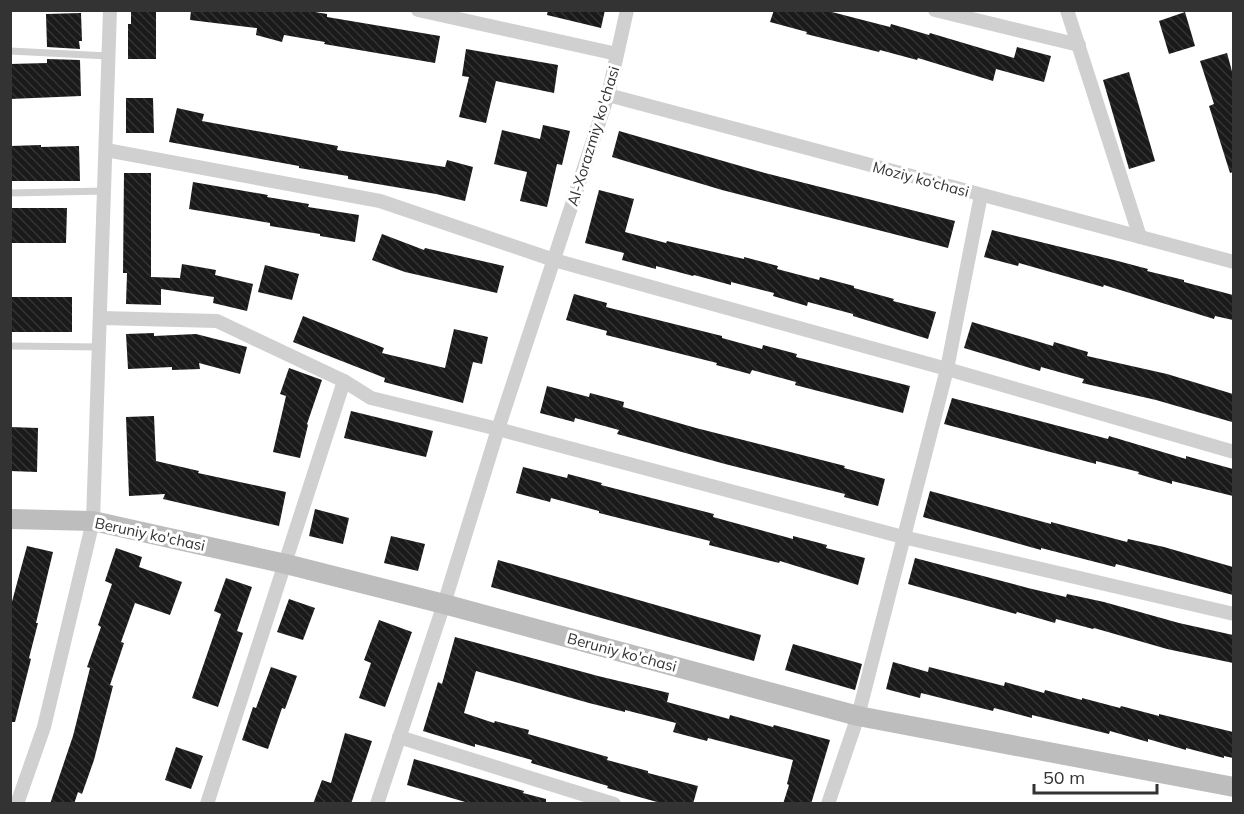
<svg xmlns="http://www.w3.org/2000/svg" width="1244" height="814" font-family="Mulish,sans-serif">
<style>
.building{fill:url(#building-back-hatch)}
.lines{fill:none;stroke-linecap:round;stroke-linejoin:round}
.lane{stroke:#d0d0d0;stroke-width:7}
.street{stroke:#d0d0d0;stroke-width:14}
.secondary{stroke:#bdbdbd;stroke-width:20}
.labels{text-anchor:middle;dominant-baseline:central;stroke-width:6;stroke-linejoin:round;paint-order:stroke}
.street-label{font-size:15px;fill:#333;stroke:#fff}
</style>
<defs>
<pattern id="building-back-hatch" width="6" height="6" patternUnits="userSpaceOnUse" patternTransform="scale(1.5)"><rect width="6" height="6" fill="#1a1a1a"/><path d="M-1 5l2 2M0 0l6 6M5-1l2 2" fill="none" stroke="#333"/></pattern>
</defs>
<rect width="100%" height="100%" fill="#fff"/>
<!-- building -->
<g class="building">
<polygon points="131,10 156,10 156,59 128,59 128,24 131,24"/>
<polygon points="191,10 303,10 327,14 327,17 440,36 435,63 324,44 325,42 284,35 282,42 256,35 257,28 190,20"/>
<polygon points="548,10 605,10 601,28 547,15"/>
<polygon points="774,10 824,10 890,27 891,24 929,35 930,33 1014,58 1017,47 1051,56 1044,82 996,69 993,81 918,58 917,60 880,50 879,52 806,34 807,32 770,22"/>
<polygon points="1185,12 1195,46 1169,54 1159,21"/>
<polygon points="81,13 82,41 79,41 80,49 47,47 46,14"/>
<polygon points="466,49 558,65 554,93 496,81 486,123 459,117 469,77 462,76"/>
<polygon points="1227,53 1233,75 1233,172 1230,173 1209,106 1214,104 1200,61"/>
<polygon points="47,59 80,60 81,96 10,99 10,64 47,63"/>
<polygon points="1129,72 1155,161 1129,169 1103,80"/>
<polygon points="126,98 153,98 154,133 126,133"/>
<polygon points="177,108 204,114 202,121 338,146 337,150 445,167 447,160 473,167 465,201 436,194 348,179 348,176 299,168 299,166 169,142"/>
<polygon points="543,125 570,131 562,165 557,164 547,207 520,201 527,172 494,164 502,130 540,139"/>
<polygon points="619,131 765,173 955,221 948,248 722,190 612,157"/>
<polygon points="41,145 41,147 79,146 80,181 10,181 10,146"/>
<polygon points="124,173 151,173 151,277 180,278 182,264 216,270 215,275 253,284 247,311 213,303 214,297 161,289 161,305 126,304 127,273 123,273"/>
<polygon points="193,182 268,195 267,197 309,204 308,207 359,215 355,242 320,236 320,234 270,226 270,223 189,209"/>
<polygon points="599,190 634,199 625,232 666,243 667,241 744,259 744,257 778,266 777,269 819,280 820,277 854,286 854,288 894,299 893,301 936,312 928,339 853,316 853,314 808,302 807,306 773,296 774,293 731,282 731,285 694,275 693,276 656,266 656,269 622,260 624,253 585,243"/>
<polygon points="10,208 67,208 66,243 10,243"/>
<polygon points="992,230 1114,260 1148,269 1147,271 1184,280 1184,282 1233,295 1233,320 1215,316 1214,319 1104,285 1103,287 1019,263 1018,266 984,257"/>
<polygon points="382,234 424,250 425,248 504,266 497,293 405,272 372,260"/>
<polygon points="265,265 299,274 292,300 258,292"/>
<polygon points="574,294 607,303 606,307 722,336 722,338 762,349 763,345 797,354 796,357 910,386 903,413 795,385 796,382 752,370 750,374 716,365 717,363 606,335 607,331 566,320"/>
<rect x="10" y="297" width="62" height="35"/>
<polygon points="303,316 384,348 382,353 445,368 454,329 488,337 482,364 473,362 463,403 384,382 385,378 293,342"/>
<polygon points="972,322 1053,346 1054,342 1088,352 1087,356 1167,374 1233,394 1232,422 1156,400 1082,383 1084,379 1041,367 1040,371 964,348"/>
<polygon points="154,333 154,336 196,334 247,347 240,374 199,363 200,369 172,370 172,367 128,369 126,334"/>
<polygon points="289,368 322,380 307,424 308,425 300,458 273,452 286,396 280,394"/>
<polygon points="547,386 589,397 590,393 624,402 623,407 696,428 845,466 844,468 885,479 878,506 844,497 845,494 725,464 617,434 619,430 575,418 574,422 540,413"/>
<polygon points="952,398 1108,439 1109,436 1186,459 1186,456 1233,469 1233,496 1172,481 1172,484 1138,474 1139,472 1096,461 1096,464 944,424"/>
<polygon points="351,411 433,431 426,457 344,438"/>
<polygon points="154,416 156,461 199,471 198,473 286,492 279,526 163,499 165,494 129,496 126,417"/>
<polygon points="10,427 38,428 37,472 10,471"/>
<polygon points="523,467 567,478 568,474 602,483 601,485 714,514 713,517 793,539 793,536 827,545 826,548 865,558 858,585 780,561 779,563 709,545 710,541 599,513 599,511 551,498 550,502 516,493"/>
<polygon points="930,491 1051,524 1051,522 1127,542 1128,539 1164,547 1233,567 1233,595 1116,564 1115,567 1041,548 1041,550 923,517"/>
<polygon points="315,509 349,518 343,544 309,536"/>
<polygon points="391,536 425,544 418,571 384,563"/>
<polygon points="27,546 53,552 36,623 38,623 29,658 31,659 15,722 10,722 10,609"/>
<polygon points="116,548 142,557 139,567 182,582 170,615 135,603 121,642 124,643 110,685 113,686 94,760 82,794 78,792 74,804 50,804 73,736 90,668 87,667 101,627 98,625 112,584 105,581"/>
<polygon points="915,558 1028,588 1066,597 1067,594 1104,602 1179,623 1233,635 1233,663 1167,649 1094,628 1093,629 1056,619 1055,623 1017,612 1016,614 908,584"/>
<polygon points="498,560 761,635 754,661 491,587"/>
<polygon points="226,578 252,587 237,631 243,633 218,707 192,698 221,614 214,611"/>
<polygon points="289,599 315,608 303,640 277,632"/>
<polygon points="379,620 412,632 385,707 359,698 371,663 364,660"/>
<polygon points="455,637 598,676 669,693 667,702 729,719 730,715 773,727 774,725 830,740 811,804 783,804 789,785 787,784 793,760 708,738 707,741 673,732 676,723 625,710 625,712 589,703 476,671 464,713 494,723 495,721 529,730 528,734 608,757 607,760 648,771 648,773 698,786 693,804 657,804 657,802 607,788 608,786 531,763 532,760 475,744 475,747 423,731 438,682 442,684"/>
<polygon points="793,644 862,664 855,690 785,670"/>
<polygon points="893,662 928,672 929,667 1004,686 1005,682 1044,693 1045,690 1082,700 1082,698 1120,708 1121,706 1159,716 1159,714 1233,732 1233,758 1224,756 1224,758 1186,748 1186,750 1148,739 1148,742 1110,731 1109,734 1032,715 1032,718 994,708 993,711 921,693 920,698 886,689"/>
<polygon points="271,667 297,676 285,709 282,708 268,749 242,740 253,707 256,708"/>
<polygon points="345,733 372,741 351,804 313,804 322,780 331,783"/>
<polygon points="176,747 203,756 191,789 165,780"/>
<polygon points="414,759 524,791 523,793 546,799 546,804 472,804 407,785"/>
</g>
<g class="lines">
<!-- lane -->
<g class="lane">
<polyline points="10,51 108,56"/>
<polyline points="10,193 104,191"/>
<polyline points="10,346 100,347"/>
</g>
<!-- street -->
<g class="street">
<polyline points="418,10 617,54"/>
<polyline points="935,10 1079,45"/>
<polyline points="1067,10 1140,237"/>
<polyline points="608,95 1234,262"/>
<polyline points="106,150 380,201 554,260 947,369 1234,452"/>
<polyline points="101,318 217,321 344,381 371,398 498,429 903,537 1234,614"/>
<polyline points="399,737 614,804"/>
<polyline points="17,804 44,727 93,521 110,10"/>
<polyline points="207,804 344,381"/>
<polyline points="377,804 444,604 498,429 608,95 627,10"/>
<polyline points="828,804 858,716 947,369 981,195"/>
</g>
<!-- secondary -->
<polyline class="secondary" points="10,519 93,521 286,564 444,604 858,716 1234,787"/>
</g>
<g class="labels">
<!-- street labels -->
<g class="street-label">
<text transform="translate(593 136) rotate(-73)">Al-Xorazmiy ko'chasi</text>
<text transform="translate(921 179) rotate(15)">Moziy ko‘chasi</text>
<text transform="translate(150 534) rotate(12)">Beruniy ko'chasi</text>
<text transform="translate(622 652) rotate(15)">Beruniy ko'chasi</text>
</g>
</g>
<!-- border -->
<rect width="1244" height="814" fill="none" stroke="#333333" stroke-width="24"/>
<!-- scale -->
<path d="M1034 784v9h123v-9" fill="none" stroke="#333333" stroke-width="3"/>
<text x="1043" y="784" font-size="18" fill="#333333" stroke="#ffffff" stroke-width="4.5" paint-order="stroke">50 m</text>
</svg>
